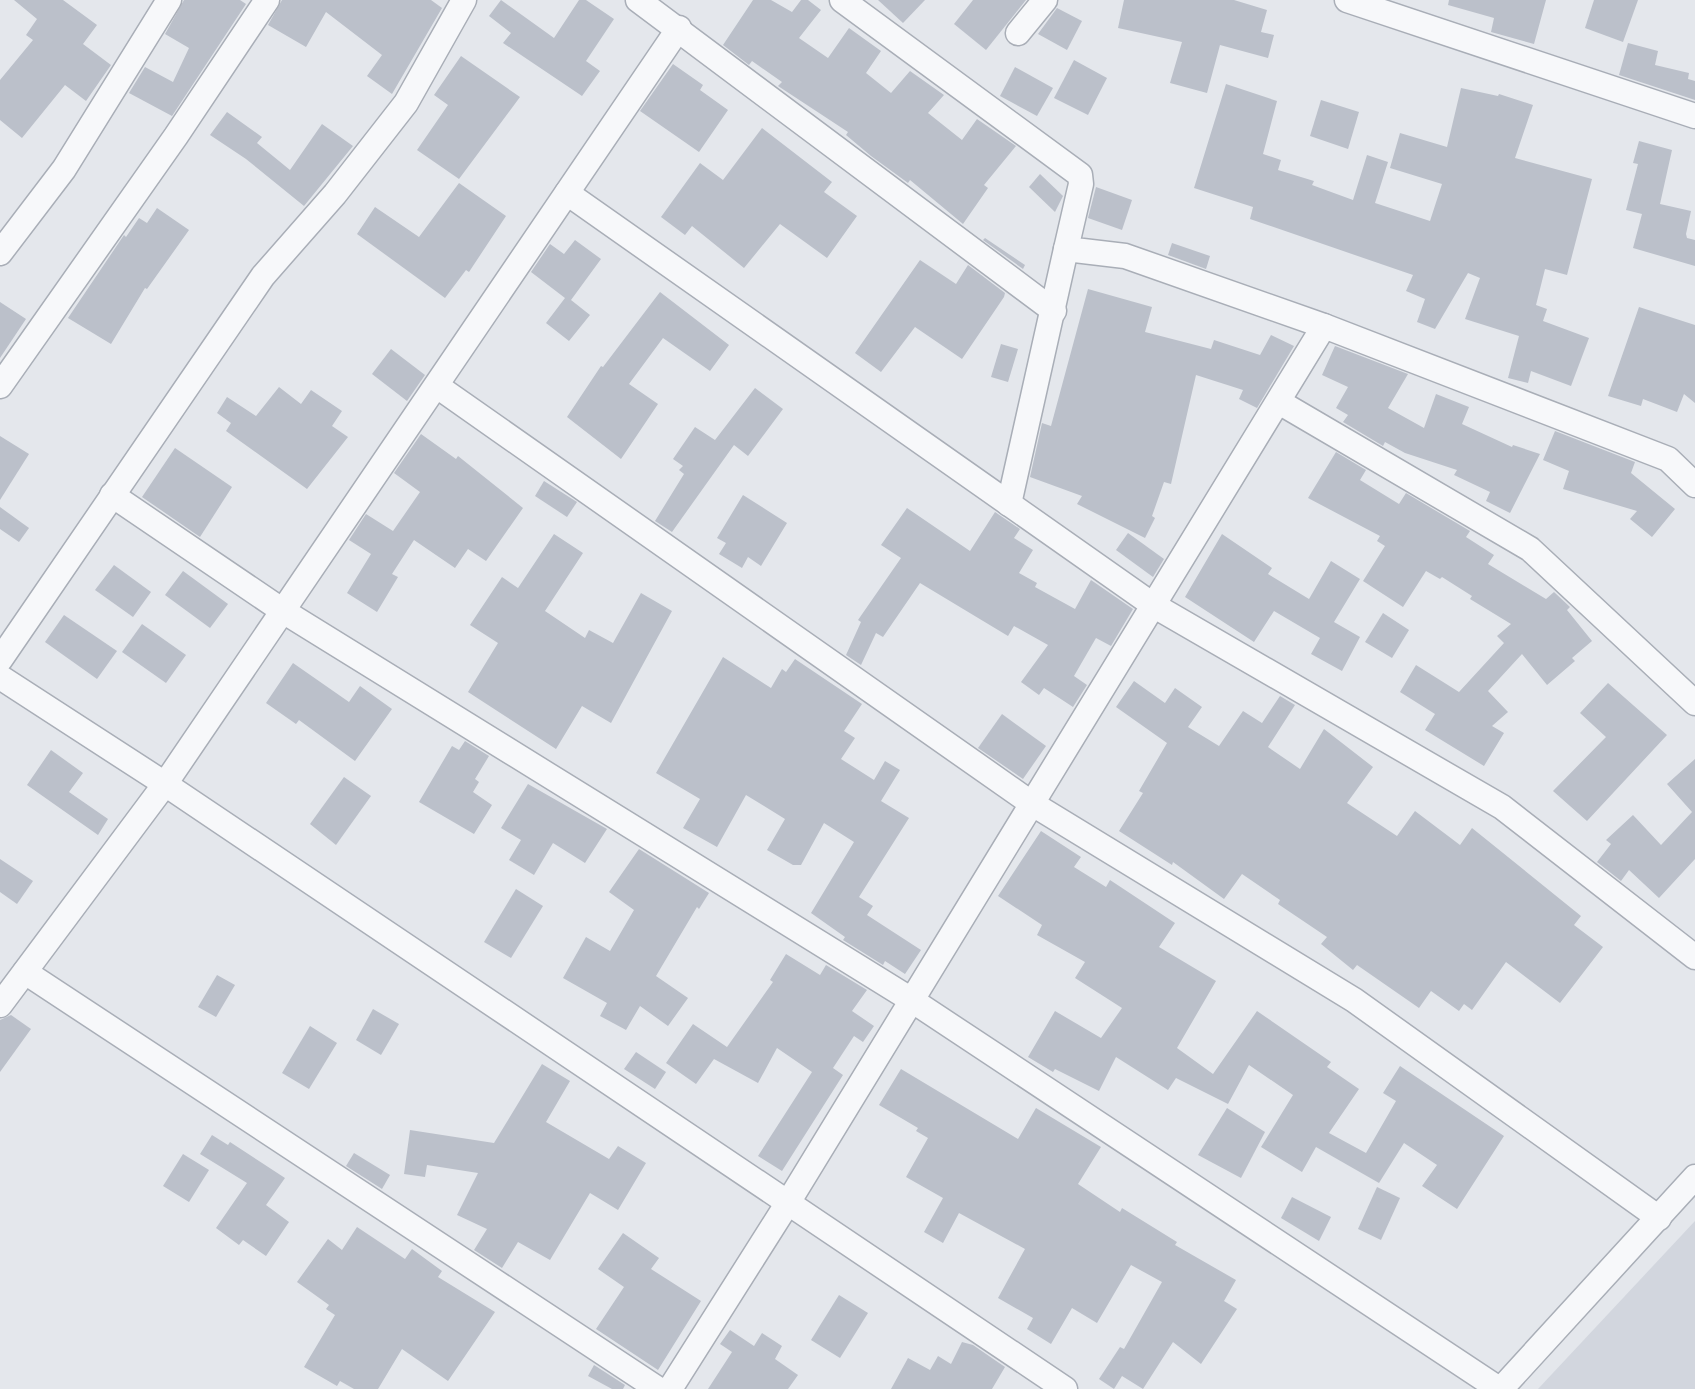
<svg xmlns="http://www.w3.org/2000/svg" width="1695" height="1389" font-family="Lato,sans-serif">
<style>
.built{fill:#d2d6de}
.building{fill:#bbc0ca}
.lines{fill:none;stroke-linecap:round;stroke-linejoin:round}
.street-casing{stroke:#a9aeb7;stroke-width:27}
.street{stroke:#f7f8fa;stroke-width:24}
</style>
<rect width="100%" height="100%" fill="#e4e7ec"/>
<!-- built -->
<polygon class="built" points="1695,1221 1695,1389 1538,1389"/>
<!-- building -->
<g class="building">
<polygon points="14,0 63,0 97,25 83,44 111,65 86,101 65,85 22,138 0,120 0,80 33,40 26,35 37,19"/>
<polygon points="184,0 240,0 246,4 172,116 129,93 145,67 173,82 189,48 165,34"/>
<polygon points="282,0 431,0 442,8 392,94 367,76 382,55 326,12 306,47 268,25"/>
<polygon points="501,0 554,38 579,0 586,0 614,19 586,61 600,71 582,96 503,43 511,33 489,16"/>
<polygon points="753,0 771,0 792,12 801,0 808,0 821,10 799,38 828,58 849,28 881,51 866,73 891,93 910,71 944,95 928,113 962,140 977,119 1016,146 984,185 988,188 963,224 910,180 908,183 871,156 846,135 848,132 778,86 782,82 752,61 749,65 723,45"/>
<polygon points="878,0 925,0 903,23"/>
<polygon points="973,0 1026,0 986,50 954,24"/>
<polygon points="1124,0 1234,0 1267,10 1261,32 1274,35 1268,58 1220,45 1207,93 1170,83 1182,42 1118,28"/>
<polygon points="1449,0 1546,0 1534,44 1491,32 1494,18 1448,5"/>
<polygon points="1594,0 1638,0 1623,42 1585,28"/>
<polygon points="1057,8 1082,21 1067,50 1038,34"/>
<polygon points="1628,43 1658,51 1655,65 1689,73 1688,79 1695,81 1695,100 1619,75"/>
<polygon points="461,56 520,97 459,179 417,150 448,105 434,95"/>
<polygon points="1074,60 1107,78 1088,115 1054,98"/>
<polygon points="673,64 703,85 700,90 728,110 699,152 640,111"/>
<polygon points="1015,67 1053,88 1037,116 1000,96"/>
<polygon points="1226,84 1277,101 1263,154 1281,160 1278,170 1314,181 1312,185 1353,200 1367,155 1388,162 1375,203 1430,221 1442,184 1390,168 1400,133 1447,147 1461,88 1498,96 1499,94 1533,105 1515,158 1592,179 1567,275 1545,269 1536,305 1547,309 1543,321 1589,338 1571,386 1531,371 1528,383 1508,378 1519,336 1465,319 1480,278 1468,273 1435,329 1417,322 1425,299 1406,291 1413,275 1250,219 1253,207 1194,188"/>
<polygon points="1321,100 1359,112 1348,149 1310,136"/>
<polygon points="227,112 262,137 257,143 290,170 322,124 353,146 304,206 246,159 210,135"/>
<polygon points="762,128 832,182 824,192 857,216 827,258 780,224 744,268 692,226 685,235 661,217 700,163 723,180"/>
<polygon points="1639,141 1672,150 1660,204 1691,211 1686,234 1687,238 1695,240 1695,266 1633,248 1642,214 1626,210 1638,164 1633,163"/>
<polygon points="1040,174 1063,196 1055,212 1029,187"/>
<polygon points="459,183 506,216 469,272 466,270 445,298 357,234 375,207 419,237"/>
<polygon points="1096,187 1132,200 1122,230 1088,218"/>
<polygon points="157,208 189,230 147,289 145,288 111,344 68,318 124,235 126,237 139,218 147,223"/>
<polygon points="985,238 1025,265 1023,269 983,240"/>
<polygon points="575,240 601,259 571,300 590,315 569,341 546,323 565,298 531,272 550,244 564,254"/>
<polygon points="1172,243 1210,256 1206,269 1168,255"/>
<polygon points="920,260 956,284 968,265 1005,293 1004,297 962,359 915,327 881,372 855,353"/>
<polygon points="1088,289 1152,307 1145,332 1211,349 1214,340 1260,355 1271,335 1294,346 1257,408 1239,399 1243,390 1196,375 1171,484 1164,482 1152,516 1155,518 1145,538 1077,504 1082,496 1030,477 1042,423 1051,426"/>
<polygon points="660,292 729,345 710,371 663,338 629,384 658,404 621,459 567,417 601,366 603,367"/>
<polygon points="0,302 26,319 0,358"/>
<polygon points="1639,307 1695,325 1695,403 1684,394 1677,412 1643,399 1641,406 1608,396"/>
<polygon points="1001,344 1018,349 1008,382 991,377"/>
<polygon points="1335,346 1408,374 1388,408 1424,428 1436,394 1469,407 1462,424 1512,447 1513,445 1540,454 1510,513 1486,501 1490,492 1454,475 1457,470 1405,453 1385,442 1383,446 1343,422 1348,415 1336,408 1348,387 1322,375"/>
<polygon points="391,349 425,375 407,401 372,374"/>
<polygon points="279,387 301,404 311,390 342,411 332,426 348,437 307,489 226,431 231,423 217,413 227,397 256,416"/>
<polygon points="755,388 783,409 748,456 734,445 672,532 655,521 684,474 679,470 683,466 673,459 695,427 715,440"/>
<polygon points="1555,431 1635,462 1631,473 1675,509 1652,537 1630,519 1637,511 1563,489 1569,471 1543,460"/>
<polygon points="421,434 456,459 458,456 523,508 486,561 468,549 455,568 414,540 392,574 398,577 377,612 347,593 371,554 349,540 366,514 393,531 420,492 394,473"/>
<polygon points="0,436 29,454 0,500"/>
<polygon points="175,448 232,487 200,537 142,497"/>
<polygon points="1336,452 1366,470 1360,480 1399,504 1406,493 1470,531 1466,537 1494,555 1488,564 1546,599 1554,592 1570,607 1567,610 1592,641 1572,658 1575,661 1547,685 1522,654 1488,691 1508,712 1492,726 1504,733 1484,766 1425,730 1435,714 1400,692 1416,665 1459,692 1504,643 1497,636 1511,624 1470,599 1472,596 1442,577 1440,579 1426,571 1403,607 1363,581 1385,546 1377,541 1380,536 1308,498"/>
<polygon points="544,481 577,502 567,517 535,496"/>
<polygon points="743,495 787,523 761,566 748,557 742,568 719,554 726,543 717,538"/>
<polygon points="0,507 29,528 19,542 0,529"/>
<polygon points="907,508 970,551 995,512 1020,529 1014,538 1033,550 1019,573 1037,583 1035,587 1075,609 1091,580 1133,609 1111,646 1096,638 1074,676 1087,685 1073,707 1044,688 1039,695 1021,682 1048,645 1014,626 1008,636 920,583 883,637 876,633 861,665 846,655 861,622 858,620 901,558 881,545"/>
<polygon points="1128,533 1164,559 1153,577 1116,550"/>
<polygon points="554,534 583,553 545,611 585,638 589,630 613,643 641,593 672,611 611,723 582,706 556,749 468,692 498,643 470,625 502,577 518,588"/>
<polygon points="1222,534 1272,568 1268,574 1309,599 1331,561 1360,579 1334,622 1360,637 1342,671 1311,654 1320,638 1274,611 1254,642 1185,597"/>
<polygon points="114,565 151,592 133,617 95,590"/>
<polygon points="183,571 228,604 210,628 165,595"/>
<polygon points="1383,613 1409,630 1392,658 1365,642"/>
<polygon points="64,615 117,651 97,679 45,642"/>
<polygon points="142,624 186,655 166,683 122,652"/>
<polygon points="723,657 771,688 782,669 786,672 795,659 862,704 844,731 855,738 841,759 874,780 885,761 900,770 881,801 909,818 859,897 873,906 867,915 921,950 905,974 885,961 883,965 843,940 845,937 811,913 854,842 824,823 801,865 793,865 767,850 785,819 746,795 717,847 683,828 700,799 656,773"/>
<polygon points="293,663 349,702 360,686 392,709 355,761 299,720 296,724 266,703"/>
<polygon points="1134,681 1165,703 1175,688 1202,707 1188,727 1219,746 1243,711 1262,723 1280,696 1295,705 1268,747 1300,769 1324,729 1373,767 1347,803 1397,836 1415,811 1460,845 1472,828 1581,916 1574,925 1603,947 1560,1003 1506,962 1472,1010 1464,1004 1459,1011 1431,991 1419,1008 1357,965 1353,970 1321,944 1327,937 1278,904 1280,900 1242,874 1224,899 1173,862 1172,865 1119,831 1143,793 1139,791 1167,743 1116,707"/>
<polygon points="1608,683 1667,735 1587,821 1553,791 1606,737 1580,713"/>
<polygon points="1002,714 1046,746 1023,779 978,748"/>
<polygon points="465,741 489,756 475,779 479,782 473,792 492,805 474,834 419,802 452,746 459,750"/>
<polygon points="51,750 83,773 69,792 108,819 98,835 27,785"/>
<polygon points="1695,759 1695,859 1659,898 1629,870 1621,881 1597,862 1611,844 1606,840 1633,815 1661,845 1692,812 1667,784"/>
<polygon points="344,777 371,796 336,845 310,824"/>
<polygon points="528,784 607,829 585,863 553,843 534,875 509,860 521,840 501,828"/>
<polygon points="1041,831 1081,857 1074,867 1106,887 1110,880 1175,923 1159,947 1216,981 1177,1048 1213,1074 1257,1011 1331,1062 1327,1067 1359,1089 1329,1133 1366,1153 1396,1101 1383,1093 1400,1066 1504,1136 1457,1209 1422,1186 1437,1165 1404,1143 1379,1183 1316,1147 1302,1172 1261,1147 1293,1095 1249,1065 1228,1104 1176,1078 1168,1090 1116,1057 1099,1091 1055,1069 1053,1072 1028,1057 1055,1011 1101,1038 1122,1008 1075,978 1085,962 1037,935 1042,925 998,896"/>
<polygon points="639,849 709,893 699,909 697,907 656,976 688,998 668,1026 640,1006 626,1030 600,1016 607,1003 563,978 586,937 610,951 634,910 609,892"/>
<polygon points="0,859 33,881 17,904 0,892"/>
<polygon points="516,889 543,906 511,958 484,942"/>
<polygon points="786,954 820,975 826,965 867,990 852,1011 874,1026 863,1042 854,1036 833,1068 843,1075 782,1171 758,1156 812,1072 777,1048 758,1083 714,1059 696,1084 666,1063 693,1024 727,1047 773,982 770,980"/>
<polygon points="217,975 235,985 216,1017 198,1007"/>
<polygon points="373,1009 399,1024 381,1055 356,1040"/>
<polygon points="11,1015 31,1029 0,1072 0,1020"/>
<polygon points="310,1026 337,1043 309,1089 282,1073"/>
<polygon points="636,1052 666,1072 655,1089 624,1069"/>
<polygon points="542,1064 570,1081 546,1122 609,1159 618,1146 646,1163 618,1210 590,1193 550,1260 518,1242 502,1268 474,1250 487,1229 457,1215 478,1173 427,1165 425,1177 404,1174 410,1130 494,1143"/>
<polygon points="901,1069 1018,1139 1036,1108 1101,1147 1078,1184 1120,1212 1122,1208 1177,1242 1175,1245 1236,1280 1224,1301 1237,1309 1201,1364 1173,1342 1143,1389 1122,1376 1114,1389 1099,1379 1120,1347 1124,1349 1162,1282 1131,1265 1097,1323 1072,1308 1051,1344 1027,1329 1033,1318 998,1298 1025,1249 959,1213 943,1243 924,1232 943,1198 906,1177 928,1138 916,1131 918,1128 879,1105"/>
<polygon points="1227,1108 1265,1132 1241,1178 1198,1155"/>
<polygon points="212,1135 228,1145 230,1142 285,1178 266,1205 289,1222 266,1256 243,1240 239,1245 216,1228 247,1183 200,1154"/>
<polygon points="354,1153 390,1175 382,1189 346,1166"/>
<polygon points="183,1154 209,1170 189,1202 163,1186"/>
<polygon points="1377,1187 1400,1198 1381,1240 1358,1229"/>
<polygon points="1292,1197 1331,1217 1319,1241 1281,1218"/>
<polygon points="357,1227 405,1259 412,1249 442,1271 438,1277 495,1312 448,1381 402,1349 378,1389 354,1389 340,1381 337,1386 304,1367 335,1315 326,1309 329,1305 297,1282 328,1239 342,1250"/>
<polygon points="623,1233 659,1258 651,1269 701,1301 658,1370 596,1329 624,1287 598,1269"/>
<polygon points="839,1295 868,1313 840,1358 811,1340"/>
<polygon points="730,1330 754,1346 762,1333 782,1346 775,1359 798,1375 788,1389 708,1389 732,1352 720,1344"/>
<polygon points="962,1342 973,1345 1005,1367 992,1389 891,1389 908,1358 930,1370 938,1356 951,1364"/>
<polygon points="594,1365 625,1385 623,1389 612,1389 588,1376"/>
</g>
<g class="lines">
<!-- street casing -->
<g class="street-casing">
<g id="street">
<polyline points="638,0 1054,311"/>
<polyline points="842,0 1080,175 1081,184 1066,249 1125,256 1324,326 1668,459 1695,485"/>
<polyline points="1347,0 1695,116"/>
<polyline points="1018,33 1045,0"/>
<polyline points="567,193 1153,605 1502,807 1695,957"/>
<polyline points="0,253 64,169 169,0"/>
<polyline points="0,386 176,136 267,0"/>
<polyline points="437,386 1031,803 1354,1000 1659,1218"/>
<polyline points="1279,402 1530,549 1695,703"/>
<polyline points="112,495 283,611 910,999 1499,1389"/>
<polyline points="1009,504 1066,249"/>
<polyline points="0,660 263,276 335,194 406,103 464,0"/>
<polyline points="0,677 165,784 1065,1389"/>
<polyline points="25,972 658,1389"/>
<polyline points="0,1005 165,784 679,28"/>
<polyline points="670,1389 789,1201 1324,326"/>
<polyline points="1501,1389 1695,1177"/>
</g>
</g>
<!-- street -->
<use href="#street" class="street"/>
</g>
</svg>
